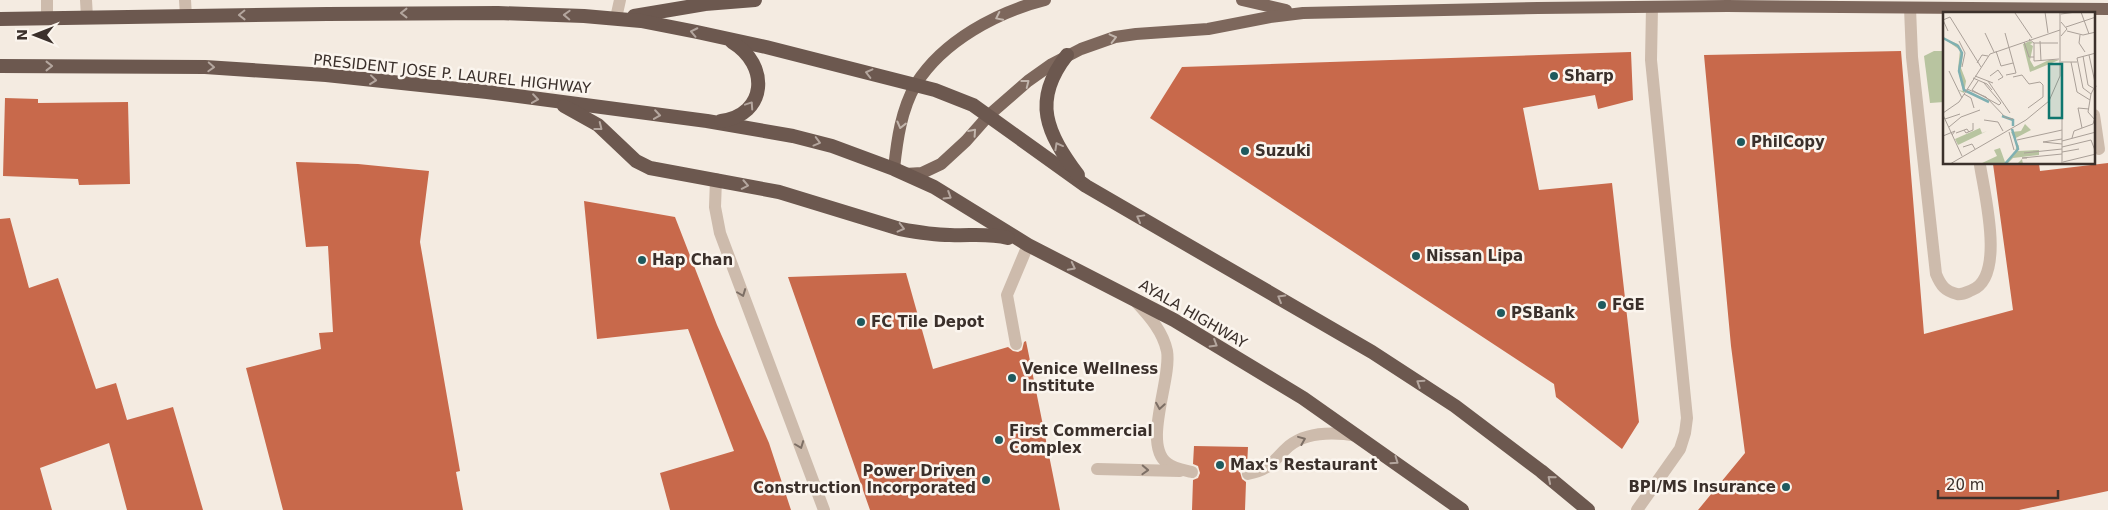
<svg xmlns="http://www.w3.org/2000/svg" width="2108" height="510" font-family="'DejaVu Sans',sans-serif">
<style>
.green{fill:#b8c4a0}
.building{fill:#c8694b}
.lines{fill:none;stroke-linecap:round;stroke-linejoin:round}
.service{stroke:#cdbbac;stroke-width:12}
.primary{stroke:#7d675c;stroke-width:12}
.trunk{stroke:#6c584f;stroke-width:14}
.oneway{stroke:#b4a69e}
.oneway2{stroke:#c2b5ac}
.oneway3{stroke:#7d6f65}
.poi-dot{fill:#1f5a5e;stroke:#fbf5ee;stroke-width:2}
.labels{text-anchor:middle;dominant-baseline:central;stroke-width:5;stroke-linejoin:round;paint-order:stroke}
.street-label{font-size:15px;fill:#3b302b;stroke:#fbf5ee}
.poi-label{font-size:15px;font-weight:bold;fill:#3b302b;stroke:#fbf5ee;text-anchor:start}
.inset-river{fill:none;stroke:#7fb0b2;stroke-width:2.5}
.inset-road{fill:none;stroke:#aaa098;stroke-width:1}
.view{fill:#0f766e;fill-opacity:0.15;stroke:#0f766e;stroke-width:2.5}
.inset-edge{fill:none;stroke:#3b302b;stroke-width:2.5}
</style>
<rect width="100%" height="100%" fill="#f4ebe1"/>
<!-- green -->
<polygon class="green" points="1934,51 1944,51 1944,102 1930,103 1924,56"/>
<!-- building -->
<g class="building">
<polygon points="1901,51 1924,334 2013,310 1993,164 2039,164 2040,171 2108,163 2108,491 2019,510 1698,510 1745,453 1731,346 1704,55"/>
<polygon points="1631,52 1633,100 1598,109 1595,95 1523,108 1539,190 1612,183 1639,422 1622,449 1556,397 1554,384 1150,118 1182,67"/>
<polygon points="5,98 38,99 38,103 128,102 130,184 79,185 78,179 3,176"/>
<polygon points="296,162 358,164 429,171 420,242 460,471 456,472 463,510 283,510 246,368 321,349 319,333 333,332 328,246 306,247"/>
<polygon points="584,201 675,217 717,325 769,443 791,510 670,510 660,473 734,451 688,329 597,339"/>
<polygon points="10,218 29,288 58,278 96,389 116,383 127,420 173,407 203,510 127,510 109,443 40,468 52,510 0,510 0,219"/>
<polygon points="906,273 933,369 1008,347 1013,351 1018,352 1022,350 1024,342 1026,341 1060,510 870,510 788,277"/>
<polygon points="1194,446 1248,447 1247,466 1240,472 1242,479 1246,482 1245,510 1192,510 1193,480 1198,478 1200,473 1198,466 1193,464"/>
</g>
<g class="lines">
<!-- service -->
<g class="service">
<polyline points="47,0 47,17"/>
<polyline points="86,0 87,17"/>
<polyline points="185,0 186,16"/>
<path d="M 1910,8 L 1912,57 L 1936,274 C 1941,286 1945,291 1957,294 C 1963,295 1967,292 1972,290 C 2006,277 1984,192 1980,165"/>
<polyline points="616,18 620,0"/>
<polyline points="2094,115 2099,149"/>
<polyline points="716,179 715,207 720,233 824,510"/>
<path d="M 1137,303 C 1150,317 1163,332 1167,351 C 1172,379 1142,444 1167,463 C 1174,469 1184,470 1192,472"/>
<polyline points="1016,344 1007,295 1028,245"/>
<polyline points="1097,469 1180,471"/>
<path d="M 1248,474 C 1272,469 1272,461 1289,446 C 1308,431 1335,432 1358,436"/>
<polyline points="1637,510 1680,449 1685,433 1687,418 1651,60 1652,7"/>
</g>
<!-- primary -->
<g class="primary">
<polyline points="1242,0 1286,10"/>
<path d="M 894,169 C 897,140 901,110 916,84 C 943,41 997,12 1045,0"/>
<polyline points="905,174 922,173 941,164 966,141 989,115 1028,81 1052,64 1081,49 1115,37 1136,34 1208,29 1270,17 1303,13 1538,8 1727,6 2108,9"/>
</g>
<!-- trunk -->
<g class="trunk">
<polyline points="634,16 705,4 755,0"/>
<polyline points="0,19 327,14 498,13 584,16 641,21 697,32 766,47 935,90 973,105 1086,186 1372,352 1455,406 1541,471 1588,510"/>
<path d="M 1067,55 C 1031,101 1047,133 1078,175"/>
<polyline points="0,66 205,67 326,75 487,92 707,121 793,136 832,146 894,169 934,187 1028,245 1174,320 1303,398 1462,510"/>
<path d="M 564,106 L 598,125 L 636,161 L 650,168 L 779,192 L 900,229 C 916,232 933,235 950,235 C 970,236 989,233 1008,238"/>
<path d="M 721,121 C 767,115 770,65 732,42"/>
</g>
</g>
<!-- one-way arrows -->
<defs><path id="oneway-chevron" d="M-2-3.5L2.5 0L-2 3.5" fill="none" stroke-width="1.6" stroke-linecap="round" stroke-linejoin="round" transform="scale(1.25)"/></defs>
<g class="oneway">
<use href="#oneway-chevron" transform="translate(404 13) rotate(180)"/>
<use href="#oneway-chevron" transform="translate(242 15) rotate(179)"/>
<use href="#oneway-chevron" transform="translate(567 15) rotate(-178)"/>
<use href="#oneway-chevron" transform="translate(694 32) rotate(-168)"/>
<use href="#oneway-chevron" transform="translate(49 66)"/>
<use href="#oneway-chevron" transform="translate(211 67) rotate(3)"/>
<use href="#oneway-chevron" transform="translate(869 73) rotate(-166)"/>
<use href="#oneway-chevron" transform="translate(373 80) rotate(6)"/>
<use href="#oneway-chevron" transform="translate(535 99) rotate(8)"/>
<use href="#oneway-chevron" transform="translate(750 105) rotate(-56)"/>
<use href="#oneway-chevron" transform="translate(657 115) rotate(8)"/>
<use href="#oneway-chevron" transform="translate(599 127) rotate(38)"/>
<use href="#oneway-chevron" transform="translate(817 142) rotate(15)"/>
<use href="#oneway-chevron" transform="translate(1058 146) rotate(-119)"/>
<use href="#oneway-chevron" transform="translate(745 185) rotate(11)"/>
<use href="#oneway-chevron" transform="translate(948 196) rotate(32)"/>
<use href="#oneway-chevron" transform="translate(1140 218) rotate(-151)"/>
<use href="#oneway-chevron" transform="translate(901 228) rotate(14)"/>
<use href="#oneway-chevron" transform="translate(1072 267) rotate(27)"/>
<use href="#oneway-chevron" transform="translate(1281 298) rotate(-150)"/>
<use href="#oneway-chevron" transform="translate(1214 344) rotate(31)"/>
<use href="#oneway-chevron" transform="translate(1420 383) rotate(-147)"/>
<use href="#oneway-chevron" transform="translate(1395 461) rotate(35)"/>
<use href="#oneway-chevron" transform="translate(1551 479) rotate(-140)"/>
</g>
<g class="oneway2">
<use href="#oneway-chevron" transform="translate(999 17) rotate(154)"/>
<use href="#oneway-chevron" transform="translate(1113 38) rotate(-14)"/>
<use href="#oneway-chevron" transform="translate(1026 83) rotate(-38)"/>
<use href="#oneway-chevron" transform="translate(901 125) rotate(104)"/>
<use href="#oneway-chevron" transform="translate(973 132) rotate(-48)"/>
</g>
<g class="oneway3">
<use href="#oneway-chevron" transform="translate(742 293) rotate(69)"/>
<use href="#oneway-chevron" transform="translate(1160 406) rotate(99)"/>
<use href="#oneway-chevron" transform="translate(1302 440) rotate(-22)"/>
<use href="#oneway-chevron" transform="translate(800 445) rotate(69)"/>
<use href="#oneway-chevron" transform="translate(1145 470) rotate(2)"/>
</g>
<!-- markers -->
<g class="poi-dot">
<circle cx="1554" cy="76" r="5"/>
<circle cx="1741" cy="142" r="5"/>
<circle cx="1245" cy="151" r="5"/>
<circle cx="1416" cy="256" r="5"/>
<circle cx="642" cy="260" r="5"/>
<circle cx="1602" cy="305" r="5"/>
<circle cx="1501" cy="313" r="5"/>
<circle cx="861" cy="322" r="5"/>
<circle cx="1012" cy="378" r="5"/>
<circle cx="999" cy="440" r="5"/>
<circle cx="1220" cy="465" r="5"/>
<circle cx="986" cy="480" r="5"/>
<circle cx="1786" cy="487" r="5"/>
</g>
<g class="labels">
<!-- street labels -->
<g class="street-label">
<text transform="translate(452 74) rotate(6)">PRESIDENT JOSE P. LAUREL HIGHWAY</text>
<text transform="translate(1193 314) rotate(30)">AYALA HIGHWAY</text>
</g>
<!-- poi labels -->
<g class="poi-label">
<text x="1564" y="76">Sharp</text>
<text x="1751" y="142">PhilCopy</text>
<text x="1255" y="151">Suzuki</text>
<text x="1426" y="256">Nissan Lipa</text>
<text x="652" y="260">Hap Chan</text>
<text x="1612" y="305">FGE</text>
<text x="1511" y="313">PSBank</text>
<text x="871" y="322">FC Tile Depot</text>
<text x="1022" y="369">Venice Wellness<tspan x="1022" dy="17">Institute</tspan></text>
<text x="1009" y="431">First Commercial<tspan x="1009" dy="17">Complex</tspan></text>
<text x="1230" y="465">Max's Restaurant</text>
<text x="976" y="471" text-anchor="end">Power Driven<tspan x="976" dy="17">Construction Incorporated</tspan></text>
<text x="1776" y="487" text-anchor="end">BPI/MS Insurance</text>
</g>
</g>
<!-- overview -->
<g transform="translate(1943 12)">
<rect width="152" height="152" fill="#f4ebe1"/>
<path d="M 0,26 L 15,32 L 20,42 L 18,56 L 23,69 L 21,81 L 15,78 L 20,79 L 15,57 L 17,38 ZM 87,29 L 90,31 L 87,32 L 90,34 L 87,48 L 91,55 L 106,48 L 116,48 L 87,60 L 80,32 ZM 82,112 L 88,118 L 71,127 L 76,134 L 75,139 L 96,138 L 96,143 L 70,146 L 65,151 L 75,151 L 79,147 L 80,152 L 96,151 L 93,152 L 37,152 L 54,144 L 51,138 L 57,136 L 62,150 L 71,143 L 74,133 L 68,120 L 78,119 ZM 37,116 L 39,121 L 44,119 L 15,133 L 12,127 Z" fill="#b8c4a0"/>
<path class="inset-river" d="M 0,26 L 15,34 L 19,41 L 16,59 L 21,78 L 46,90M 59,104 L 70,108 L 70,114M 62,152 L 75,137 L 69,117"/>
<path class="inset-road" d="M 15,0 L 71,0M 102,0 L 105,21M 138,0 L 146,22M 72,1 L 89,26M 118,2 L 133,0M 123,15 L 153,5M 5,19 L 0,8 L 7,5 L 38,55M 124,19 L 140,23 L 153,20M 42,21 L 51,40M 62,21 L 73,61 L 63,63M 137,23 L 136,31 L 142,40M 118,24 L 124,17 L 118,10M 86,27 L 91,31 L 91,49 L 116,47M 16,29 L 22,41 L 19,55M 97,29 L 98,49M 81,30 L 86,45 L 91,45M 91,31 L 115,31M 53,39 L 58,54 L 70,51M 146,43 L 153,75M 140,44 L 145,73 L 150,76M 118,50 L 134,50M 128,50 L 134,80 L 147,88M 34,51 L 39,43 L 45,44M 6,59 L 19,86M 32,64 L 50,71M 47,64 L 55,58 L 60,65 L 55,68M 70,65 L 79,63 L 86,72 L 97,70 L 100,73 L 100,85 L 85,96M 30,66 L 44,72 L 49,78M 35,69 L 29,78 L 56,93M 45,69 L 67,101M 41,71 L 58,91 L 56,93M 24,77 L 43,85 L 63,106 L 70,107M 21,82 L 28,86 L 31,96M 148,82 L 140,76 L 134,46 L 153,41M 0,101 L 16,90 L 47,42 L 117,18M 0,103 L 19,144M 2,107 L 17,102M 41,108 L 55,110 L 60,119M 152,108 L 145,100 L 148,82 L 152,74M 6,115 L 18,105 L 37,98M 139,116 L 135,96 L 146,97M 21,118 L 23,121 L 30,118 L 30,111M 66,120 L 71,138M 13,121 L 24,117 L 26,120M 0,124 L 12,119 L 9,123M 129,126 L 131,119 L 150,112 L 153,102M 119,127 L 100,130 L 119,132M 74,128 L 119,118M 119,129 L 153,120M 20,135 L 29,132 L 32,137M 119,135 L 148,128 L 153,141M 119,140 L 136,137M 81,141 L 119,137M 84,146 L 79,146 L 119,142M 120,150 L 153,142M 7,152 L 83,108 L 106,89 L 117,64 L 117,0M 119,152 L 119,79"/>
<path class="view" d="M 106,52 L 119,52 L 119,106 L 106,106 Z"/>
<rect width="152" height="152" class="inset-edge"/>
</g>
<!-- north arrow -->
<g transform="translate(35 35) rotate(270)" stroke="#fbf5ee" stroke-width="4" paint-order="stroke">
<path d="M0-4L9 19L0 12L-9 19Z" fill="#3b302b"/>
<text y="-8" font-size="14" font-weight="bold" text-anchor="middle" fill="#3b302b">N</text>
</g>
<!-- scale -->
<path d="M1938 490v8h120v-8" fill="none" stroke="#3b302b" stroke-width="2.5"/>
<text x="1946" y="490" font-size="15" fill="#3b302b" stroke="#fbf5ee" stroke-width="4" paint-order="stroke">20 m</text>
</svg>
